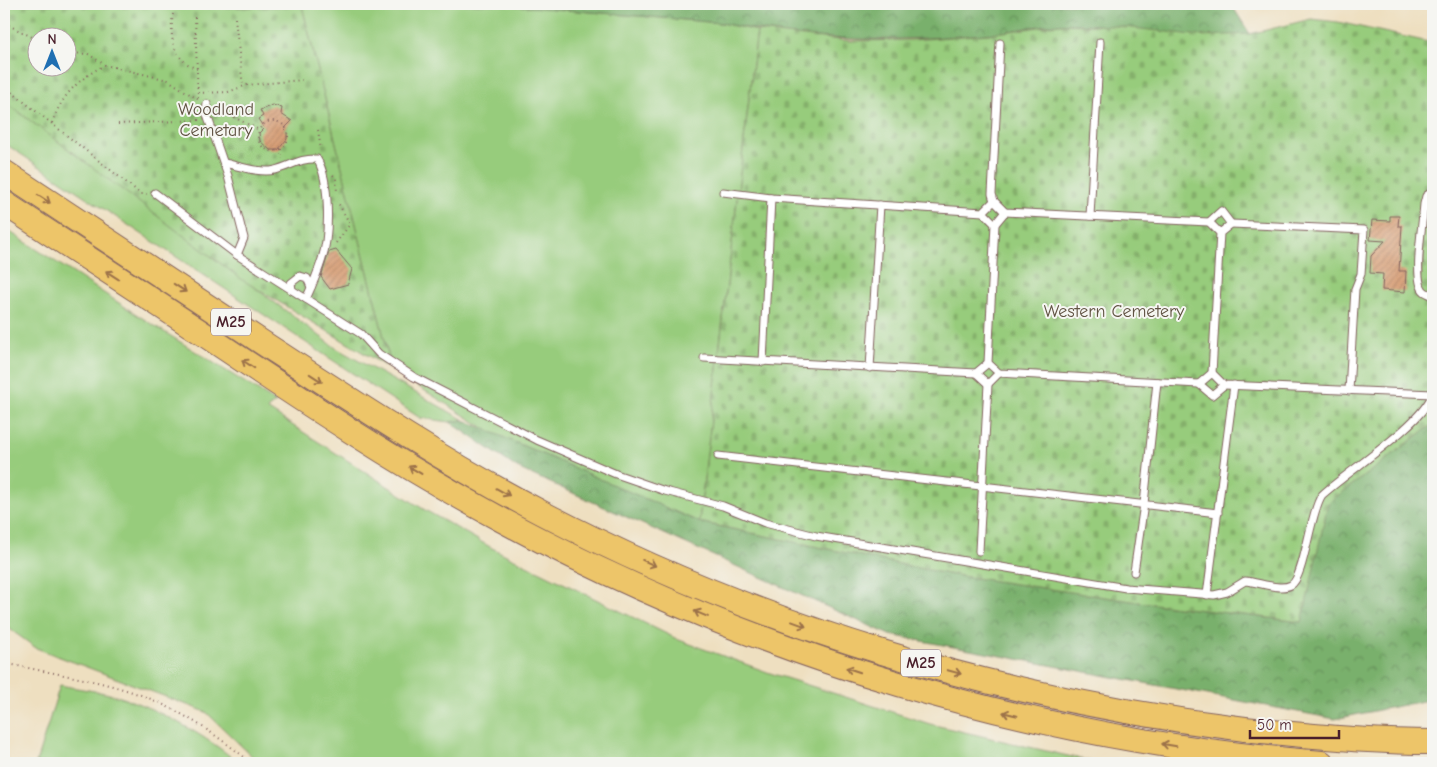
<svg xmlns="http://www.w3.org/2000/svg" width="1437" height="767" font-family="'Comic Neue',sans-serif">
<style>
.green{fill:#97cc7c;stroke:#707654}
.forest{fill:url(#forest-crowns);stroke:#62684c}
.cemetery{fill:url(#cemetery-stones);stroke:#707654;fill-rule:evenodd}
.building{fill:url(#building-hatch)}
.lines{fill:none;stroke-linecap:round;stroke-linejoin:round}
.lane-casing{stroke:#83625f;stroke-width:9}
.highway-casing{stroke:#83625f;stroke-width:26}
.path{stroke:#83625f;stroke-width:2;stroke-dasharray:1 4;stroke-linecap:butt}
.lane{stroke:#fff;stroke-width:7}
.highway{stroke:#edc569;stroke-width:24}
.oneway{stroke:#9c724a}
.labels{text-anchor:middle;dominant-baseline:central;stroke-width:4;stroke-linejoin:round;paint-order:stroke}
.shield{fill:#f6f6f2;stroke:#7e6067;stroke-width:1}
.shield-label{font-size:16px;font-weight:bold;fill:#4a1f2b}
.park-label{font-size:18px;fill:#615343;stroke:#f6f6f2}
</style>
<defs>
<pattern id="forest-crowns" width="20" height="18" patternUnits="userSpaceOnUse" patternTransform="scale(1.25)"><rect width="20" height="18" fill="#79b06c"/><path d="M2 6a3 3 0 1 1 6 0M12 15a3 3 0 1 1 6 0" fill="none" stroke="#658f59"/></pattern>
<pattern id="cemetery-stones" width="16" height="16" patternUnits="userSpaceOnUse" patternTransform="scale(1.25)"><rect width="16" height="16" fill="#97cc7c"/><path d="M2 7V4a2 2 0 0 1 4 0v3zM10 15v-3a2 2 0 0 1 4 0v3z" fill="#84af6b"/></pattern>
<pattern id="building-hatch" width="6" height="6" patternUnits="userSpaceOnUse" patternTransform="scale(1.25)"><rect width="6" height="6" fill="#d49569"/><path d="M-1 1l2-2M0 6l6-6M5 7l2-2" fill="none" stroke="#ae7957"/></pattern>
</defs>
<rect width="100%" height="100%" fill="#f6f6f2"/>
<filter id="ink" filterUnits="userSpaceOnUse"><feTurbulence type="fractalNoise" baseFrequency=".02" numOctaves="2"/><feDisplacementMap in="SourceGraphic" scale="10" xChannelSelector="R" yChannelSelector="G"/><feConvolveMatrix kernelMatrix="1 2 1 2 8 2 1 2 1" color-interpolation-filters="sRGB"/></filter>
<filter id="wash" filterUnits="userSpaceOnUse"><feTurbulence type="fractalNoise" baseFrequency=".0096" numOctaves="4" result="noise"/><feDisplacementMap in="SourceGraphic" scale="20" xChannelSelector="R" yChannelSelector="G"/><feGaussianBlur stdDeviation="1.12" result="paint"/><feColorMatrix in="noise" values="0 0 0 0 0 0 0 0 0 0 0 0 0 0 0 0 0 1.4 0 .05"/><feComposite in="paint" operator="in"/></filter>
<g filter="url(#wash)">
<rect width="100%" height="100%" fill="#eedfc0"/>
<!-- green -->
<g class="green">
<polygon points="373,4 496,4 721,23 757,31 699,522 497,436 392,370 302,6"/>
<polygon points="4,101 336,348 464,420 450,422 420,418 4,143"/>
<polygon points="4,228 139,316 276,402 267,409 425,510 492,548 679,640 770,673 930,724 1098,763 259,763 206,712 36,648 4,625"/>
<path d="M 60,685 C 79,689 101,691 120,697 C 156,708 211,738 238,763 L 36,763 Z"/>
</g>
<!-- forest -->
<g class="forest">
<polygon points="173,4 373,4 205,8"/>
<path d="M 496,4 L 1231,4 L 1250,34 C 1234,35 1217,37 1201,36 C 1154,33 1108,23 1061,24 C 1036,25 1011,32 985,34 C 893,42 812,43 721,23 Z"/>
<polygon points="464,420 699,522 948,574 1146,603 1301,622 1328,503 1433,424 1433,699 1335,719 890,635 517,468 450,422"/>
</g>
<!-- cemetery -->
<g class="cemetery">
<path d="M 4,4 L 173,4 L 205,8 L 302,6 L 392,370 L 244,281 L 4,101 ZM 38,38 L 68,38 L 68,68 L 38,68 Z"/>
<polygon points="1311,19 1338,22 1433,43 1433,424 1328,503 1302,622 1146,603 948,574 699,522 757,31 850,41 912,40 989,34 1060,24 1115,26 1202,36 1250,34"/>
</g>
<g id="blocks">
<!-- building -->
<g class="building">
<polygon points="273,105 282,108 281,114 292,121 284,129 287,132 287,139 278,150 270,150 260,141 259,133 264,128 258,119 263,116 260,110"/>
<polygon points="1390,216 1399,216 1398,226 1402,226 1399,271 1406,271 1405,292 1382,290 1383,274 1370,273 1371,256 1385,241 1370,240 1372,220 1390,221"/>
<polygon points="336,250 352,269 348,284 330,289 321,277 329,252"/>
</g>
</g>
</g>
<g filter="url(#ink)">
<use href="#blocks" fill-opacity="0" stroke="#83625f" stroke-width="1"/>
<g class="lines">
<!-- lane casing -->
<g class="lane-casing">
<g id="lane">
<polyline points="207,104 206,112 228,176 241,227 244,238 237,255"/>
<path d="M 224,163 C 239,166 261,174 275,170 C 291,166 300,158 317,159 C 330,180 330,235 322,259 C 318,272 312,286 306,299"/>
<path d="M 1433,191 L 1426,196 L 1424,204 C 1423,221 1413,278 1423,290 C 1425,293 1430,294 1433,296"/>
<polyline points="723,192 771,198 983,212 994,201 1005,212 1209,222"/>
<path d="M 155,193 L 237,255 L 361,334 L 379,354 L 414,377 L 537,440 L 616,474 L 665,491 L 723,506 L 765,523 L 816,536 L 1126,588 L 1214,595 L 1227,592 L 1245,581 C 1258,582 1280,591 1291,585 C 1304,579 1310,512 1322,495 C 1349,470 1423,424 1433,393"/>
<polyline points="994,201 992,194 1000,43"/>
<polyline points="983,212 995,224 1005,212"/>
<polyline points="1090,216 1100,42"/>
<polyline points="1231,224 1364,230 1361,274 1355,289 1349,391"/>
<polyline points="292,290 291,283 300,276 307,278 311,287"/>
<polyline points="704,358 976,373 988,363 999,373 1199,384 1212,373 1224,385 1433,394"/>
<polyline points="763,362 771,198"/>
<polyline points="988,363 995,224"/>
<polyline points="870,368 880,205"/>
<polyline points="976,373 988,384 999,373"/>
<polyline points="1212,373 1220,233 1231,224 1221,211 1209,222 1220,233"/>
<polyline points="1199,384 1212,395 1224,385"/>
<polyline points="718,456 1218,513"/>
<polyline points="979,551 988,384"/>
<polyline points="1134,572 1144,504 1157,382"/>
<polyline points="1207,595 1234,385"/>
</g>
</g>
<!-- highway casing -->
<g class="highway-casing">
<g id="highway">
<path d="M 4,172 C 89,228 174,285 260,341 C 352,401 444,462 542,513 C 760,627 1001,699 1245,729 C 1307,736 1370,742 1433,742"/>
<path d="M 4,203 C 71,247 138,291 205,335 C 302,400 399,465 502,520 C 755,656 1036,741 1322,763"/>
</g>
</g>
<!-- path -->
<g class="path">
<path d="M 173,14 C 169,39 173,59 197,69"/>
<polyline points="195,17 198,99"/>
<polyline points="235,18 243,87"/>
<polyline points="4,23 38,40"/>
<polyline points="68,53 88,54 105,65"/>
<polyline points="4,86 141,194 147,194"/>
<polyline points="198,93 228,92 247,85 302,80"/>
<polyline points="216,108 259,130"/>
<circle cx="273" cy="136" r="15"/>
<path d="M 52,123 C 62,95 78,79 105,65 L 168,80 L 199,100"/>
<polyline points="118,124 200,120"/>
<polyline points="318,130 321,150"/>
<polyline points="281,149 282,159"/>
<polyline points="333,175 336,178 337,192"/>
<polyline points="336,243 350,224 337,201"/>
<path d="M 4,663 C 57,675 117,681 166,706 C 197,721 225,742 252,763"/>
</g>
<!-- lane -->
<use href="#lane" class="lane"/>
<!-- highway -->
<use href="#highway" class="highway"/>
</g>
<!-- one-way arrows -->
<defs><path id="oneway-shaft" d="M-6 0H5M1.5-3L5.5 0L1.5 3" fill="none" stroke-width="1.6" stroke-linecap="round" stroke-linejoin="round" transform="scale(1.25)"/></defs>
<g class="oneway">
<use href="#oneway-shaft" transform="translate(44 199) rotate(33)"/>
<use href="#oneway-shaft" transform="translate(112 275) rotate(-147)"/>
<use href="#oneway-shaft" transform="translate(180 288) rotate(33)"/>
<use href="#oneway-shaft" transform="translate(248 364) rotate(-146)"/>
<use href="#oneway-shaft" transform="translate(316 378) rotate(33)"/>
<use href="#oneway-shaft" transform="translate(415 470) rotate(-149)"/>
<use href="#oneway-shaft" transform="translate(503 492) rotate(29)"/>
<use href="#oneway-shaft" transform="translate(649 563) rotate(24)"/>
<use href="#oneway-shaft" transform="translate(701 614) rotate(-157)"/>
<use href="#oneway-shaft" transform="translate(799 624) rotate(20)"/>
<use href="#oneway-shaft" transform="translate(853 670) rotate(-162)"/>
<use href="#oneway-shaft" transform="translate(954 672) rotate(15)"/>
<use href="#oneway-shaft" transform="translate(1010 714) rotate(-167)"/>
<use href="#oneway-shaft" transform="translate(1169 745) rotate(-171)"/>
</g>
</g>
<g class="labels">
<!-- shield labels -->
<g class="shield">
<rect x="211" y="308.5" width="40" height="27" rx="4"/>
<rect x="901" y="649.5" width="40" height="27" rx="4"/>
</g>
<g class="shield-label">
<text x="231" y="322">M25</text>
<text x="921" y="663">M25</text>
</g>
<!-- park labels -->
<g class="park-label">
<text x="216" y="109">Woodland<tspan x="216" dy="21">Cemetary</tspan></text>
<text x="1114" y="311">Western Cemetery</text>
</g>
</g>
<!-- margin -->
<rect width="1437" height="767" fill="none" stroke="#f6f6f2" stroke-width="20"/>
<!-- north arrow -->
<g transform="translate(52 52)"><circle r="24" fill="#f6f6f2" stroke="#b1a0a2"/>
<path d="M0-4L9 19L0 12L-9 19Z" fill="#1f6fb2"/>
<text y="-8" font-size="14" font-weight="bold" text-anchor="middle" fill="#4a1f2b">N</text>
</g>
<!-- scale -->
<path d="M1250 730v8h89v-8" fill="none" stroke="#4a1f2b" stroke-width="2.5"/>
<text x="1257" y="730" font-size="15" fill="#4a1f2b" stroke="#f6f6f2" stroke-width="4" paint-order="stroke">50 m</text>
</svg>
